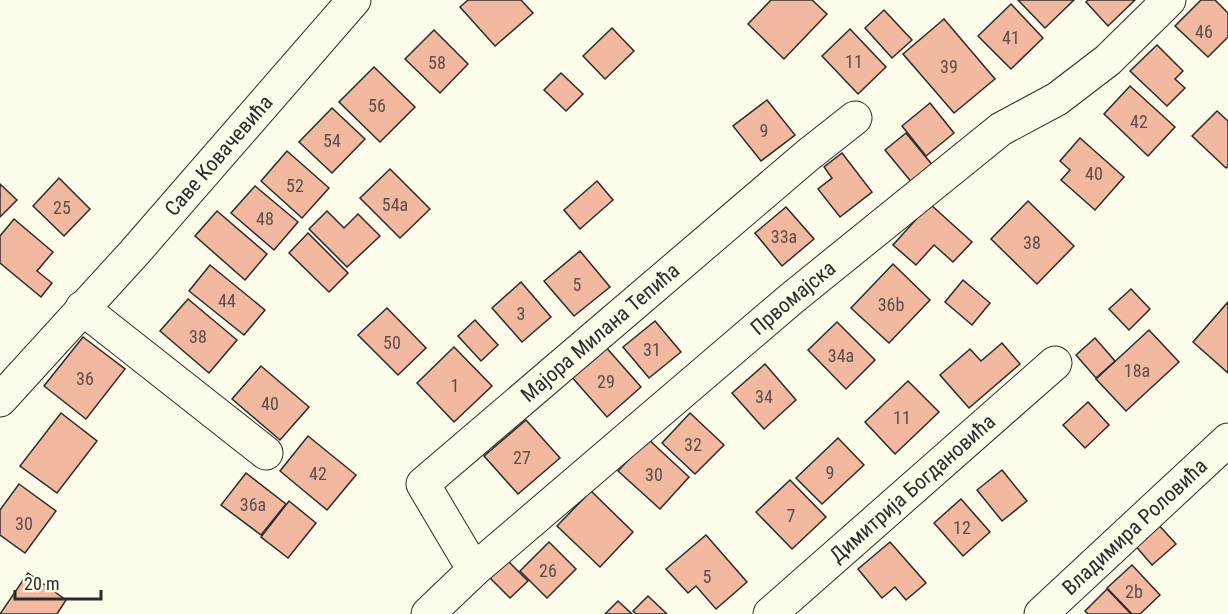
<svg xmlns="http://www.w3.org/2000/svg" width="1228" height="614" font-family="'Roboto Condensed',sans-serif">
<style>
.building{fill:#f2b8a0;stroke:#2b2b2b;stroke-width:1.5}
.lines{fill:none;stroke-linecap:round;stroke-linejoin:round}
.minor-casing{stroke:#2b2b2b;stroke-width:35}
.minor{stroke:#fdfbea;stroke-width:33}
.labels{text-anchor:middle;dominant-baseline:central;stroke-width:4.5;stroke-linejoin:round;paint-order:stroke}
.number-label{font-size:18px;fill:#5d4e48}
.street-label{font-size:21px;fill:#2b2b2b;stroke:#fdfbea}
</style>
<rect width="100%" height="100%" fill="#fdfbea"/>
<!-- building -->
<g class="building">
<polygon points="468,0 521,0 533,13 495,46 460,7"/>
<polygon points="771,0 812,0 827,14 784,59 748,24"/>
<polygon points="1018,0 1074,0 1045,28"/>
<polygon points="1088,0 1135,0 1108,26 1086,2"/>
<polygon points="1201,0 1215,0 1228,13 1228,37 1208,57 1175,26"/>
<polygon points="1011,4 1043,38 1011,69 978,36"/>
<polygon points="884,10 912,40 892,58 865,28"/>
<polygon points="944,19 995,79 954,113 903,54"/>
<polygon points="612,28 634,51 605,79 583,56"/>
<polygon points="850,29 886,67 858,94 822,56"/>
<polygon points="434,30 468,64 440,93 405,59"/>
<polygon points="1157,45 1183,71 1175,79 1185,88 1167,106 1130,71"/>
<polygon points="374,67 415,107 380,142 339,102"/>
<polygon points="561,73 583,94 566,111 544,90"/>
<polygon points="1130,86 1175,127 1148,156 1104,114"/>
<polygon points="767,100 795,135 761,161 733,126"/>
<polygon points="930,103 954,133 926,156 902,126"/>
<polygon points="332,108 365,139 332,173 299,142"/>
<polygon points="1217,111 1228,121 1228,166 1226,168 1192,136"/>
<polygon points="906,133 934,167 913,184 885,150"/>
<polygon points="1080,138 1124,177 1095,210 1061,180 1070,170 1060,161"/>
<polygon points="287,151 329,188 302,218 261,181"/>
<polygon points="842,153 872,192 840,217 818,189 832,178 824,167"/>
<polygon points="390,169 430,209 400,238 360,198"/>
<polygon points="59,178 90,209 64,236 33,206"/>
<polygon points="597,181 613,200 580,229 564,210"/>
<polygon points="0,184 17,200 0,217"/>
<polygon points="255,186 298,222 274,250 231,213"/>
<polygon points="1028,201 1074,246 1037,284 991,239"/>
<polygon points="930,204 972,242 953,262 934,245 916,265 893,245"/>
<polygon points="786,207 814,239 782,266 755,233"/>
<polygon points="217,211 267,254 245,280 195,236"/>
<polygon points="327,211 344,228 358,214 380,236 347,267 309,229"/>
<polygon points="14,219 53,252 37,271 52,283 41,297 0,263 0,236"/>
<polygon points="308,233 348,273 329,292 289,253"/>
<polygon points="580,251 610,287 574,316 544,281"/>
<polygon points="893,264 930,300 889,343 851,308"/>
<polygon points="210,265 265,310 244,335 189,291"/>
<polygon points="963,280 990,303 972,325 945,302"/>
<polygon points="521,282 551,317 522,342 492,308"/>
<polygon points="1131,289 1150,309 1129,330 1109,309"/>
<polygon points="188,299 237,340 209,373 160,331"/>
<polygon points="1228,302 1228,373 1193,342"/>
<polygon points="387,308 426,348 398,375 358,335"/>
<polygon points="475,320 498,345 481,361 458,336"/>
<polygon points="655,321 681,352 649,378 623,347"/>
<polygon points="837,322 875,360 846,389 808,350"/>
<polygon points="1149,330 1179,362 1126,411 1096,379"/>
<polygon points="83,337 125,369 86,419 44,386"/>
<polygon points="1095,338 1115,361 1096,378 1076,355"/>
<polygon points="1002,343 1020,364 969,408 940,375 970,349 981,361"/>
<polygon points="604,345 641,387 607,417 570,375"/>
<polygon points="454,347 492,386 454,422 417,383"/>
<polygon points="765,364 796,400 764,429 732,393"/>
<polygon points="261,366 309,407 280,440 232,399"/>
<polygon points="908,381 939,412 895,454 865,422"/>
<polygon points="1088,402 1109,425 1085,448 1063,425"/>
<polygon points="61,413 97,441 57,493 20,466"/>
<polygon points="690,413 724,445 695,474 662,443"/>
<polygon points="526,420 560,458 518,494 484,456"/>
<polygon points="308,436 356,475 327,510 280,471"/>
<polygon points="838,438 864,465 822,504 796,478"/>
<polygon points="648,439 689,477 660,509 618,471"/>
<polygon points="1002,470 1027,501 1002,521 977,490"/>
<polygon points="246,473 286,504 261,535 221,505"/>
<polygon points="790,480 826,517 792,549 756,512"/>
<polygon points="19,484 56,511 25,553 0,535 0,510"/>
<polygon points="591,491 633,532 600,567 557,526"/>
<polygon points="961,499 990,532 963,556 934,523"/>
<polygon points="289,501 316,523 288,558 261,537"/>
<polygon points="1156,522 1176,544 1152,565 1133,543"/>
<polygon points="706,535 747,582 716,609 696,586 688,593 666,569"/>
<polygon points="549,542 576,569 547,598 520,571"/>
<polygon points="890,542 926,583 906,600 895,587 882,598 858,569"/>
<polygon points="507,560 528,581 510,598 490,578"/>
<polygon points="1132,565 1160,595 1140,614 1132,614 1107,588"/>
<polygon points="28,573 66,600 57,614 0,614"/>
<polygon points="1107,589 1131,614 1088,614 1085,611"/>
<polygon points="648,596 667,614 636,614 633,611"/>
<polygon points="618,601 632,614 605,614"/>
</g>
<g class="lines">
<!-- minor casing -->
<g class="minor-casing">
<g id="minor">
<polyline points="82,308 266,453"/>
<path id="s1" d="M 0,400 L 134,253 L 354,0"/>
<path id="s2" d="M 474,570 L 423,484 L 808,155 L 855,118"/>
<path id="s3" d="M 428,614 L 474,570 L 791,299 L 1001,129 L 1057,99 L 1108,60 L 1169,0"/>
<path id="s4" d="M 770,614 L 1055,363"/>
<path id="s5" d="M 1041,614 L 1228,440"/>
</g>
</g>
<!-- minor -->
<use href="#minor" class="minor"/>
</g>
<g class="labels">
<!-- number labels -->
<g class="number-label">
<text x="1204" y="31">46</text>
<text x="1011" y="37">41</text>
<text x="854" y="61">11</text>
<text x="437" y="62">58</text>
<text x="949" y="66">39</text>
<text x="377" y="105">56</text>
<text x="1139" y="121">42</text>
<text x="764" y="130">9</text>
<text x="332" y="140">54</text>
<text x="1094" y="173">40</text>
<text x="295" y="185">52</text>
<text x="395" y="204">54a</text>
<text x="62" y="207">25</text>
<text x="265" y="218">48</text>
<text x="784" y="236">33a</text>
<text x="1032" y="242">38</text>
<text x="577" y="284">5</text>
<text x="227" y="300">44</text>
<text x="891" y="304">36b</text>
<text x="521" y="313">3</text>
<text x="198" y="336">38</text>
<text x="392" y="342">50</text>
<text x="652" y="349">31</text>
<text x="841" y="355">34a</text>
<text x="1137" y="370">18a</text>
<text x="85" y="378">36</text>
<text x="606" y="381">29</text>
<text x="455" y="385">1</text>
<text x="764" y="396">34</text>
<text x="270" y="403">40</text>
<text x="902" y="417">11</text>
<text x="693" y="444">32</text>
<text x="522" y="457">27</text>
<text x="830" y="472">9</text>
<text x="318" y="473">42</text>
<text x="654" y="474">30</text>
<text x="253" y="504">36a</text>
<text x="791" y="515">7</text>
<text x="24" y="523">30</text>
<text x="962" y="527">12</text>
<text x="548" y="570">26</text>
<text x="707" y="576">5</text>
<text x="1134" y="591">2b</text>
</g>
<!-- street labels -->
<g class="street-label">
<text stroke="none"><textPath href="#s1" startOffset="328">Саве Ковачевића</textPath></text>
<text stroke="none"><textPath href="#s3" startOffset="483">Првомајска</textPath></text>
<text stroke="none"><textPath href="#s2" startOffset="333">Мајора Милана Тепића</textPath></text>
<text stroke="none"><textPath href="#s4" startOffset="190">Димитрија Богдановића</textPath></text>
<text stroke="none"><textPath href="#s5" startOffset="128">Владимира Роловића</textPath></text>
</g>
</g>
<!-- scale -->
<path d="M15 590v9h86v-9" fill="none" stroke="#2b2b2b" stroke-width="3"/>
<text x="24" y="590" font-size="18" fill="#2b2b2b" stroke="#fdfbea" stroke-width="4.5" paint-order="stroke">20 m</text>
</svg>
